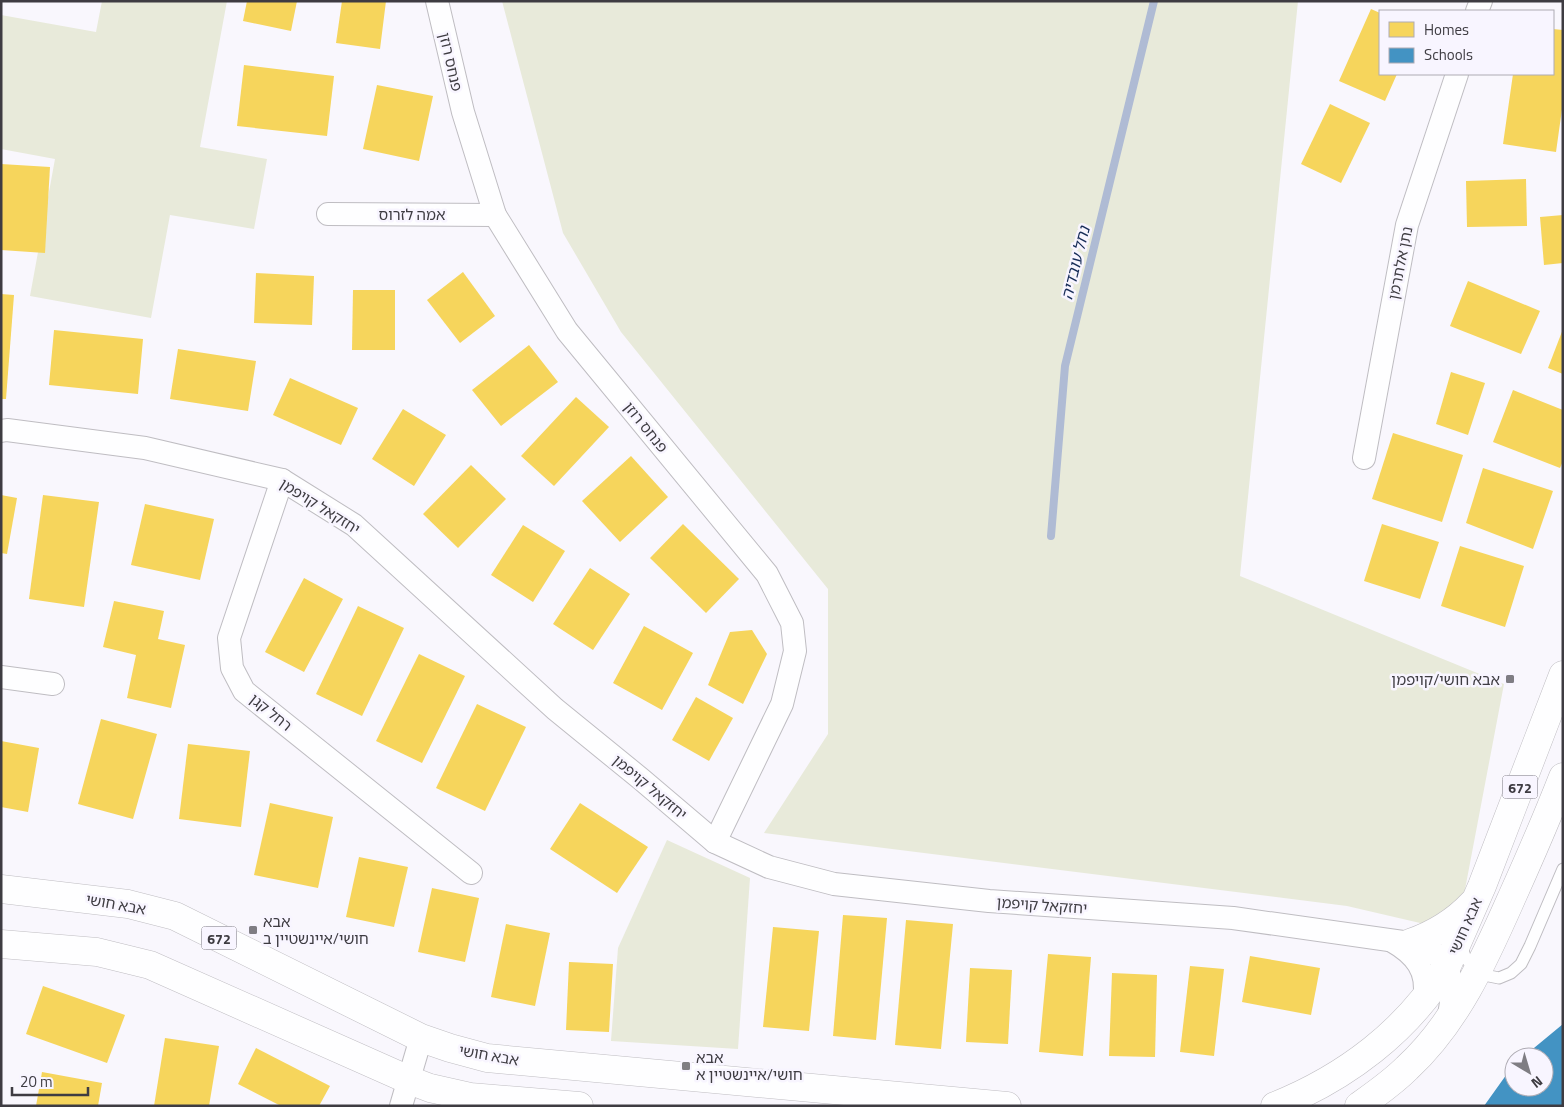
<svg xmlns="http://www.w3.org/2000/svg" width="1564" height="1107" font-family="'Titillium Web','Noto Sans Hebrew',sans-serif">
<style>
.green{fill:#e8eada}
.homes{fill:#f6d55c}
.schools{fill:#4393c3}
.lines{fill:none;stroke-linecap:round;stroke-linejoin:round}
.stream{stroke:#afbbd4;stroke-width:8}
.service-casing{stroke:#bfbdc2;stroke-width:13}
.minor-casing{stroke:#bfbdc2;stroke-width:24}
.primary-casing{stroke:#bfbdc2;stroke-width:29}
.service{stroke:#fefeff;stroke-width:11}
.minor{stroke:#fefeff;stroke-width:22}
.primary{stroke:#fefeff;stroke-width:28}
.poi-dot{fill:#7f7d83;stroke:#f8f5ff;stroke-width:2}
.labels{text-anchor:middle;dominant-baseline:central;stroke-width:5;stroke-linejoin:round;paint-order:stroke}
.shield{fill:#f8f5ff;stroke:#76747b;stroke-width:1}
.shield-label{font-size:14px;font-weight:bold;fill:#3e3c42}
.street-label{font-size:15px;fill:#3e3c42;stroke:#f8f5ff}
.poi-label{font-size:15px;fill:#3e3c42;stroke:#f8f5ff;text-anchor:start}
.water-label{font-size:16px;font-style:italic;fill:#162c57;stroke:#f8f5ff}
</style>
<rect width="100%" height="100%" fill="#f9f7fd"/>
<!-- green -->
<g class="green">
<polygon points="102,1 227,1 200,147 267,159 254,229 170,215 151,318 30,296 55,159 1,149 1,15 96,32"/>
<polygon points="502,1 1298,1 1240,576 1504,684 1463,900 1433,926 1347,906 764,833 828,734 828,589 621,332 563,233"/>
<polygon points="667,840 750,878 738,1049 611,1041 618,948"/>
</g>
<!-- homes -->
<g class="homes">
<polygon points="247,1 297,1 291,31 243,21"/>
<polygon points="342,1 386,1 380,49 336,43"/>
<polygon points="1371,9 1380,13 1380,74 1397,74 1385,101 1339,81"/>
<polygon points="1553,29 1563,30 1563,102 1556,152 1503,144 1513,74 1553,74"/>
<polygon points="244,65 334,76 327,136 237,126"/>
<polygon points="377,85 433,96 419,161 363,149"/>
<polygon points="1330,104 1370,123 1341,183 1301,164"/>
<polygon points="1,164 50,167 45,253 1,250"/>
<polygon points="1526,179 1527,226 1467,227 1466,181"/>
<polygon points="1563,215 1563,263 1544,265 1540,217"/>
<polygon points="463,272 495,316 460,343 427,300"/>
<polygon points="256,273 314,276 312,325 254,323"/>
<polygon points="1468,281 1540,311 1521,354 1450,326"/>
<polygon points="353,290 395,290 395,350 352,350"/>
<polygon points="1,294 14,295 6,399 1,399"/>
<polygon points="1563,329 1563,374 1548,368"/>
<polygon points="54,330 143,339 138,394 49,385"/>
<polygon points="529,345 558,382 501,426 472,390"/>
<polygon points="178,349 256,361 248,411 170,399"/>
<polygon points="1451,372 1485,383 1468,435 1436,424"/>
<polygon points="290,378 358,408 341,445 273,415"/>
<polygon points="1513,390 1563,410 1563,461 1560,468 1493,442"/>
<polygon points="576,397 609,427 554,486 521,456"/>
<polygon points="403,409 446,435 414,486 372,459"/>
<polygon points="1393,433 1463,455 1442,522 1372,499"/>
<polygon points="631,456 668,497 620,542 582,501"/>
<polygon points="471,465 506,499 458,548 423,514"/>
<polygon points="1483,468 1553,491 1533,549 1466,523"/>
<polygon points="1,495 17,498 7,554 1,553"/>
<polygon points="43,495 99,502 84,607 29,599"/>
<polygon points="145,504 214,519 200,580 131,565"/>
<polygon points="683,524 739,579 706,613 650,558"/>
<polygon points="1382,524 1439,542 1420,599 1364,581"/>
<polygon points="523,525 565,551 533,602 491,575"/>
<polygon points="1460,546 1524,566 1505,627 1441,606"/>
<polygon points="590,568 630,594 593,650 553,624"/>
<polygon points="304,578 343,599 304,672 265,652"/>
<polygon points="114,601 164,611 158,639 185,645 171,708 127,698 136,655 103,647"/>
<polygon points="358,606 404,628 362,716 316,694"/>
<polygon points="644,626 693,653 662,710 613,683"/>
<polygon points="752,630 767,654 743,704 708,685 730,632"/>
<polygon points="419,654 465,676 422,763 376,741"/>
<polygon points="696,697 733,718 709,761 672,740"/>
<polygon points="477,704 526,727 485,811 436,788"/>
<polygon points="101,719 157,734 133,819 78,804"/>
<polygon points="1,741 39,748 28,812 1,807"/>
<polygon points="188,744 250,751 241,827 179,819"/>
<polygon points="270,803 333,817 318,888 254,875"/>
<polygon points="580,803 648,847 617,893 550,849"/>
<polygon points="359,857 408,867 394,927 346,917"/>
<polygon points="432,888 479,898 465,962 418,952"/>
<polygon points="843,915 887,918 876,1040 833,1036"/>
<polygon points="906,920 953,924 941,1049 895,1045"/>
<polygon points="506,924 550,933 535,1006 491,997"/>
<polygon points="773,927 819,931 809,1031 763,1027"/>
<polygon points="1048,954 1091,957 1083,1056 1039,1052"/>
<polygon points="1250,956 1320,968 1311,1015 1242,1002"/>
<polygon points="569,962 613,964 609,1032 566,1030"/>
<polygon points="1190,966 1224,969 1214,1056 1180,1052"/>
<polygon points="970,968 1012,970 1008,1044 966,1042"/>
<polygon points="1112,973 1157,975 1155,1057 1109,1056"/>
<polygon points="43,986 125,1015 107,1063 26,1034"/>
<polygon points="165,1038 219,1046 209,1106 154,1106"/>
<polygon points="256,1048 330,1086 319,1106 281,1106 238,1084"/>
<polygon points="42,1072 102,1083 98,1106 36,1106"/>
</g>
<!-- schools -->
<polygon class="schools" points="1563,1024 1563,1106 1484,1106 1514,1064 1514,1087 1544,1087 1544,1057 1523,1057"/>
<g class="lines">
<!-- stream -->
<polyline class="stream" points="1051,536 1065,366 1154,1"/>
<!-- service casing -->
<g class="service-casing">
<polyline id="service" points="1461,945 1466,959 1478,971 1489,976 1499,978 1511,973 1521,964 1530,946 1563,869"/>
</g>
<!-- minor casing -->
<g class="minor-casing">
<g id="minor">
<polyline points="437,1 463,112 495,215 567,331 767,574 792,623 795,651 782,704 715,842"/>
<polyline points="1477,11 1481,1"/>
<polyline points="328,214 495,215"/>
<path d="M 1,431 L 7,430 L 145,448 L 282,480 L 354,525 L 555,709 L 641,779 L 715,842 L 769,867 L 834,884 L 989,901 L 1233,918 L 1410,943 C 1451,952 1457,981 1448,1019"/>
<polyline points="1364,458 1407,225 1457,74"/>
<polyline points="282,480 229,638 232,668 244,691 471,873"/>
<polyline points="1,677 53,684"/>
<path d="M 1392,941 C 1415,954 1429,971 1424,998"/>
<polyline points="401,1106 421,1038"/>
</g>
</g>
<!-- primary casing -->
<g class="primary-casing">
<g id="primary">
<polyline points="1,889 128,904 175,916 421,1038 450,1048 487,1058 1007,1106"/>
<path d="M 1410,943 C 1433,935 1455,922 1472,904"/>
<polyline points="1,944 97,952 150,965 409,1080 430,1088 470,1097 579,1106"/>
<path d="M 1275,1106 C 1345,1078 1408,1031 1447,966 L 1482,886 L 1563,675"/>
<path d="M 1359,1106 C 1376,1094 1392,1083 1407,1068 C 1457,1022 1485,958 1512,897 C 1530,857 1547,818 1563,777"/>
</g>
</g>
<!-- service -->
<use href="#service" class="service"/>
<!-- minor -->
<use href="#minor" class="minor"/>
<!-- primary -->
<use href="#primary" class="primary"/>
</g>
<!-- markers -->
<g class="poi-dot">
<rect x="1505" y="674" width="10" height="10" rx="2.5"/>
<rect x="248" y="925" width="10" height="10" rx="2.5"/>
<rect x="681" y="1061" width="10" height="10" rx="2.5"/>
</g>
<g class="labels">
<!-- shield labels -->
<g class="shield">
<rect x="1502.5" y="775.5" width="35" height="23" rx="4"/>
<rect x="201.5" y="926.5" width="35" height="23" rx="4"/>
</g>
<g class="shield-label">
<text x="1520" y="787">672</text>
<text x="219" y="938">672</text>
</g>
<!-- street labels -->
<g class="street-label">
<text transform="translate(451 62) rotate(77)">פנחס רוזן</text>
<text x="412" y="214">אמה לזרוס</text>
<text transform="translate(1400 263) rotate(-79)">נתן אלתרמן</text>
<text transform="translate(646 427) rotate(51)">פנחס רוזן</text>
<text transform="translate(320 506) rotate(32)">יחזקאל קויפמן</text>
<text transform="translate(271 712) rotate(39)">רחל קגן</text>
<text transform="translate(650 787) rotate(40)">יחזקאל קויפמן</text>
<text transform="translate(116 904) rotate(10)">אבא חושי</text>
<text transform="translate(1042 905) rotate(4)">יחזקאל קויפמן</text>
<text transform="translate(1465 926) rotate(-66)">אבא חושי</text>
<text transform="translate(489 1055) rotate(10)">אבא חושי</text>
</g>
<!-- poi labels -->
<g class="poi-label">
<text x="1500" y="679" text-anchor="end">אבא חושי/קויפמן</text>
<text x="263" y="921">אבא<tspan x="263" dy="17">חושי/איינשטיין ב</tspan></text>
<text x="696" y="1057">אבא<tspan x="696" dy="17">חושי/איינשטיין א</tspan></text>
</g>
<!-- water labels -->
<g class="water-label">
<text transform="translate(1075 263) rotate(-76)">נחל עובדיה</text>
</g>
</g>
<!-- border -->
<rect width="1564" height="1107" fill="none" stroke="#3e3c42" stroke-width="5"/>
<!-- legend -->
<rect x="1379" y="10" width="175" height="65" fill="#f8f5ff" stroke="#aeabb3"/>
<rect x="1389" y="22" width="25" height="15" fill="#f6d55c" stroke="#aeabb3"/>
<text x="1424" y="35" font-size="15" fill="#3e3c42">Homes</text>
<rect x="1389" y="48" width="25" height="15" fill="#4393c3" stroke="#aeabb3"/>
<text x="1424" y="60" font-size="15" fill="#3e3c42">Schools</text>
<!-- north arrow -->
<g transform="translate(1529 1072) rotate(142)"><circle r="24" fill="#f8f5ff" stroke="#aeabb3"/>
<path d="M0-4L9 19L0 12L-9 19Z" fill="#7f7d83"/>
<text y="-8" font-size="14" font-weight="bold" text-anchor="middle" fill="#3e3c42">N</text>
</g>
<!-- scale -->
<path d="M12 1087v8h76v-8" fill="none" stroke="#3e3c42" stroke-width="2.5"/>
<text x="20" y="1087" font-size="15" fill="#3e3c42" stroke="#f8f5ff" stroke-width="4" paint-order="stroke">20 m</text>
</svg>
